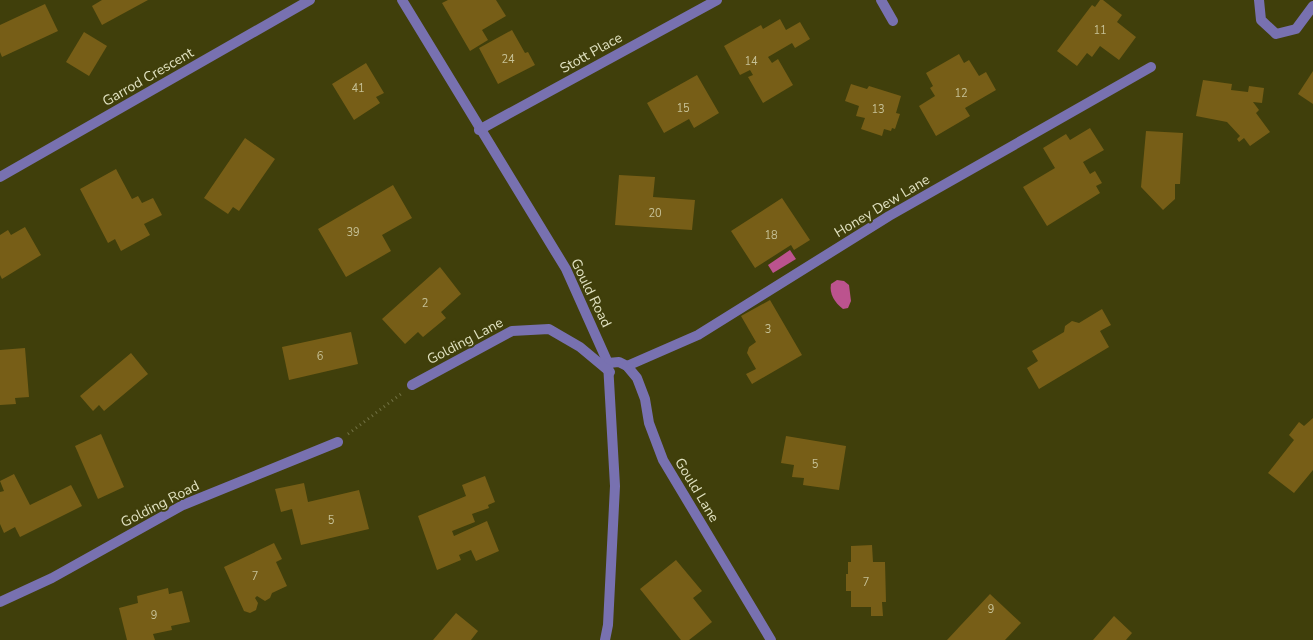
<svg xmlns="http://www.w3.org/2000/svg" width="1313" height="640" font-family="'Nunito Sans',sans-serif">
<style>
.water{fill:#bc538e}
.building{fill:#775e17}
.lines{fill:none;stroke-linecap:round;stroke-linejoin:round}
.path{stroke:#737345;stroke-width:3;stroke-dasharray:1 4;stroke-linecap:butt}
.street{stroke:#7871b0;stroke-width:10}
.labels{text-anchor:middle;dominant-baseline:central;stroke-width:4;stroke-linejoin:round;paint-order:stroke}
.number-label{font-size:11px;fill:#c6c196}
.street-label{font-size:14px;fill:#e1e2c1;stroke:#403f0b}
</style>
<rect width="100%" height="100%" fill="#403f0b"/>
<!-- water -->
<g class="water">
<polygon points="790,250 796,259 773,273 768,265"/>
<path d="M 837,280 L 844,281 L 849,285 L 851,301 L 848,308 L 843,309 C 835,303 829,294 831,284 Z"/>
</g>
<!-- building -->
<g class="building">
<polygon points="102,0 148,0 102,25 92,6"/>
<polygon points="448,0 496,0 506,16 482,30 488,40 470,51 442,3"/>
<polygon points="1100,0 1103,0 1122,15 1117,22 1136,37 1119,60 1100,46 1092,57 1087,53 1077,66 1057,51 1092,5 1095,7"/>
<polygon points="45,4 58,31 2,57 0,52 0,25"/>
<polygon points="780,19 786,30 800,22 810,39 795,48 792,43 768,57 772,63 778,59 793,85 763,103 748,77 753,75 750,70 740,75 724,46 761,25 763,29"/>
<polygon points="512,30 525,53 528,52 535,65 498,84 479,48"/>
<polygon points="84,32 107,46 89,76 66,62"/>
<polygon points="959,54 964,63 969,60 979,76 986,72 996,90 965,108 970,116 936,136 919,106 935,96 930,88 933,86 926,73"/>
<polygon points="366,63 384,93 376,97 380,103 354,120 332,84"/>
<polygon points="1313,71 1313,104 1298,94"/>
<polygon points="697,75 719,113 694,128 689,119 664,133 647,103"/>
<polygon points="1203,80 1232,84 1231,90 1248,92 1249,86 1264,88 1262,103 1253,102 1259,110 1256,113 1270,132 1250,146 1244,138 1239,142 1237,139 1240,136 1227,122 1196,116"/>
<polygon points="851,84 867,89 869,86 901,96 896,113 900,114 895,129 892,128 891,131 884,129 882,136 861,129 865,118 856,116 859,106 845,101"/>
<polygon points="1090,128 1104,150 1083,162 1090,174 1095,171 1102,183 1096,186 1100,193 1047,226 1023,187 1055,168 1043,148 1066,134 1070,140"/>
<polygon points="1146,131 1183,133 1180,184 1175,184 1175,199 1163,210 1141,187"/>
<polygon points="245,138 275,159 239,211 233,207 228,214 204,198"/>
<polygon points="116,169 132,199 138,196 142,203 153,198 162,215 144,224 150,235 121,251 115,239 108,243 80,189"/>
<polygon points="619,175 655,177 653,197 695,200 692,230 615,225"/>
<polygon points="393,185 412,218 382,235 391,251 346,277 318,229"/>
<polygon points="782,198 810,240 794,250 791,245 755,268 731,231"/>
<polygon points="25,227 41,255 2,279 0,275 0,235 8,230 11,235"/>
<polygon points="440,267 461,294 441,312 446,318 423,337 418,332 405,344 382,319"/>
<polygon points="770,300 802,355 752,384 746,374 756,369 747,353 749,347 756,342 741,316"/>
<polygon points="1102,309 1111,325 1100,331 1109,347 1039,389 1027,368 1038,361 1032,351 1064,332 1065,326 1072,321 1079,323"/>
<polygon points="351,332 358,364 289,380 282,347"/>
<polygon points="25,348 29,397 15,398 16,404 0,405 0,350"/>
<polygon points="131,353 148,374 104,411 99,405 93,411 80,396"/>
<polygon points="1313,418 1313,470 1294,493 1268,473 1294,440 1289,435 1299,422 1304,426"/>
<polygon points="101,434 124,487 98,499 75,446"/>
<polygon points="786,436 846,446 839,490 803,485 804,478 792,477 794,465 781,463"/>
<polygon points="14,474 30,505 71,485 82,506 20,537 15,527 4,533 0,524 0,492 4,491 0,481"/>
<polygon points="485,476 495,502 488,505 489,508 472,514 475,522 452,531 454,536 487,521 499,551 476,561 471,550 459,555 461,560 437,570 418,516 466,496 462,485"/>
<polygon points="304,483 308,502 359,490 369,529 301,545 292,509 281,512 275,489"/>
<polygon points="274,543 282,559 276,562 287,586 272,593 270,598 265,601 257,596 255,598 258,603 256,610 250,613 244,611 224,567"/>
<polygon points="872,545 873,562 885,562 886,602 882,602 883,616 871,616 871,607 851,607 851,591 846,591 846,574 848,574 848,562 851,562 851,546"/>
<polygon points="676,560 702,591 693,598 712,622 689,640 681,640 640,589"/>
<polygon points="168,588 169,594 182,591 190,622 171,626 172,630 153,634 155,640 127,640 119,608 138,603 137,596"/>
<polygon points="990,594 1021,623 1005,640 947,640"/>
<polygon points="456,613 478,631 471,640 433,640"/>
<polygon points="1114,616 1132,633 1126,640 1093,640"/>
</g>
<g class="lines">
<!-- path -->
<polyline class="path" points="348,434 401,394"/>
<!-- street -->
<g class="street">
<polyline points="402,0 566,269 608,363 615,486 608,625 605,640"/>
<polyline points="881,0 893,21"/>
<polyline points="1259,0 1261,20 1276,34 1296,29 1313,6"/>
<polyline points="479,130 717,0"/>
<polyline points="0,177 310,0"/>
<polyline points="608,363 619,362 627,366 637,378 645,399 649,423 663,460 771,640"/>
<polyline points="627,366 698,335 889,216 1151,67"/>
<polyline points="412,385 512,331 549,329 580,347 610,372"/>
<polyline points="0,602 52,578 183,505 338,442"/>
</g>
</g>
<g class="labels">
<!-- number labels -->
<g class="number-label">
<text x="1100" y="30">11</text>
<text x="508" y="59">24</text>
<text x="751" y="61">14</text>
<text x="358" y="88">41</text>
<text x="961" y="93">12</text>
<text x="683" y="108">15</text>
<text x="878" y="109">13</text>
<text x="655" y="213">20</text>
<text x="353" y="232">39</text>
<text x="771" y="235">18</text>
<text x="425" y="303">2</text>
<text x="768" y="329">3</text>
<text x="320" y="356">6</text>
<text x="815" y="464">5</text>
<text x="331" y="520">5</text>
<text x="255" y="576">7</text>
<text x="866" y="582">7</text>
<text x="991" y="609">9</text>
<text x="154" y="615">9</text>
</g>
<!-- street labels -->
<g class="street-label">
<text transform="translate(591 53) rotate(-29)">Stott Place</text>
<text transform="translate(148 77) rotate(-30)">Garrod Crescent</text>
<text transform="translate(882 206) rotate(-31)">Honey Dew Lane</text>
<text transform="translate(591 293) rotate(64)">Gould Road</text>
<text transform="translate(465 341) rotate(-28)">Golding Lane</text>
<text transform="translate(697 490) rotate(59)">Gould Lane</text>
<text transform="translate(160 504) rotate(-27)">Golding Road</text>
</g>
</g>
</svg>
